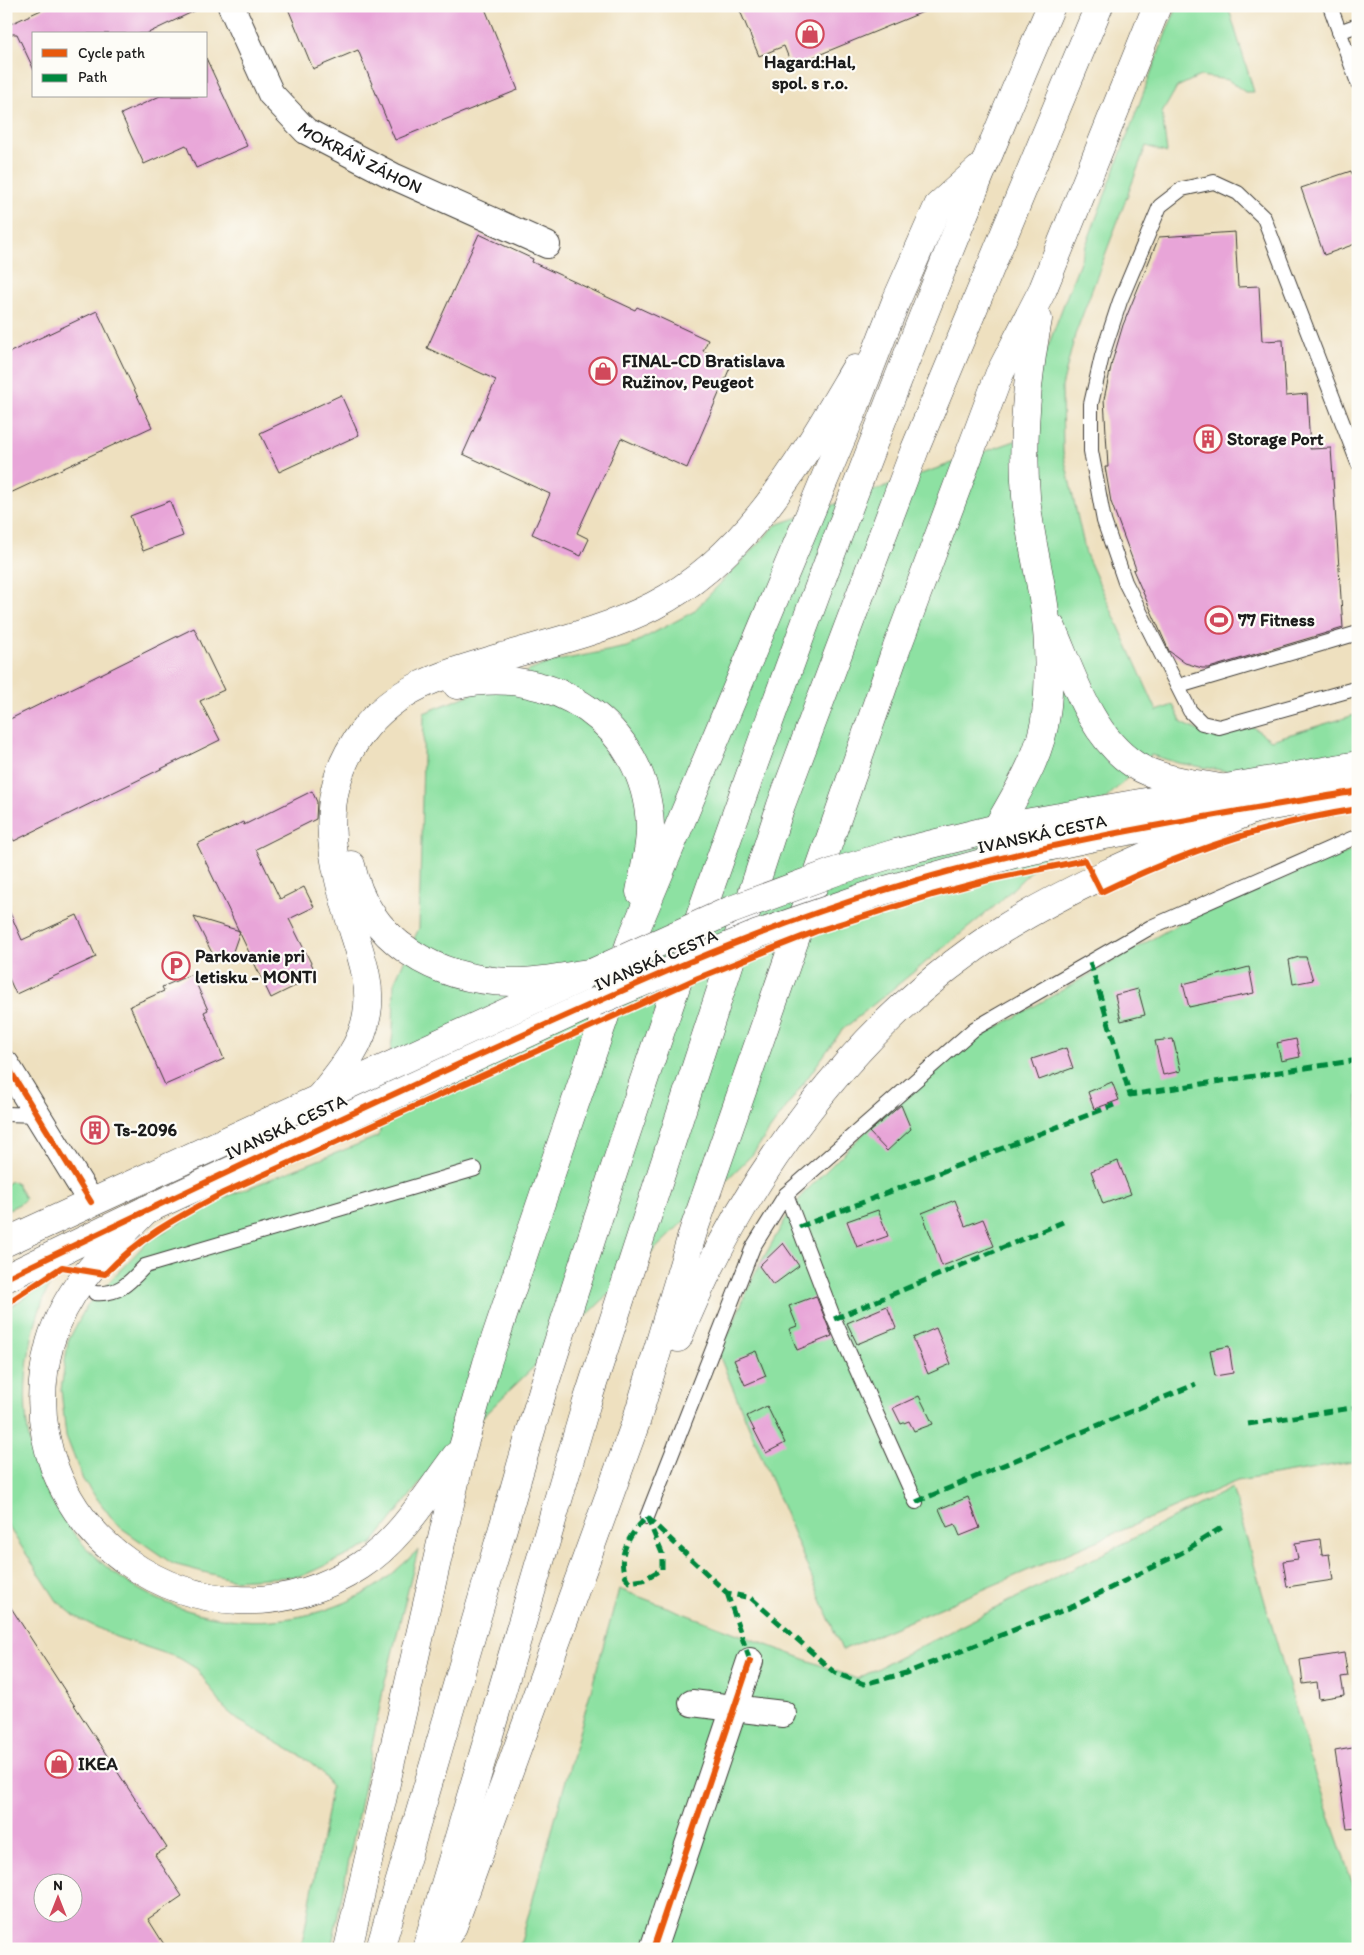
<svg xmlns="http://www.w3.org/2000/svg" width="1364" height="1955" font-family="Itim,sans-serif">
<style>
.green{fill:#8de1a2;stroke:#547e5f}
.building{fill:#e8a5d8;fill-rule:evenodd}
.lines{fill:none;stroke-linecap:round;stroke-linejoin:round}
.service-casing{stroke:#3c3934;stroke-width:16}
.minor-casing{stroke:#3c3934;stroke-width:28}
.tertiary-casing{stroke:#3c3934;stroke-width:29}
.motorway-casing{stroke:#3c3934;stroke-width:29}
.service{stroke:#fff;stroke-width:14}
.minor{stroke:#fff;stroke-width:26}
.tertiary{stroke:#fff;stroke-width:28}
.motorway{stroke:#fff;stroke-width:28}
.tertiary-bridge-casing{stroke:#3c3934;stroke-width:29;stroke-linecap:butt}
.tertiary-bridge{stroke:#fff;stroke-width:28}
.quiet{stroke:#00873e;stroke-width:5;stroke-dasharray:10 5;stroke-linecap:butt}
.cycleway-casing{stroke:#fdfcf7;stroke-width:9}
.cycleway{stroke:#e8590c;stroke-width:6}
.labels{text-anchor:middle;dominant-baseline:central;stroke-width:4.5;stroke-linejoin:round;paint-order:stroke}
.poi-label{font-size:18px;font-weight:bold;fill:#1c1c1c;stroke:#fdfcf7;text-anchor:start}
.street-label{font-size:18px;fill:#1c1c1c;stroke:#fdfcf7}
</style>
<rect width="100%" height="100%" fill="#fdfcf7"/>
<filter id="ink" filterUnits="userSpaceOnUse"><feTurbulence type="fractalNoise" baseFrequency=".02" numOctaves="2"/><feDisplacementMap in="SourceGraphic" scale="10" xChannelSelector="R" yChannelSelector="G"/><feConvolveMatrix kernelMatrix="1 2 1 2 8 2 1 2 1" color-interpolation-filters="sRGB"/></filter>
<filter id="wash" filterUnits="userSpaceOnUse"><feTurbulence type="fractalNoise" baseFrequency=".0096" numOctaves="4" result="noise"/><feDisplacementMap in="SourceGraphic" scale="20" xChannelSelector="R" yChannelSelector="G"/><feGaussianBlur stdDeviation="1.12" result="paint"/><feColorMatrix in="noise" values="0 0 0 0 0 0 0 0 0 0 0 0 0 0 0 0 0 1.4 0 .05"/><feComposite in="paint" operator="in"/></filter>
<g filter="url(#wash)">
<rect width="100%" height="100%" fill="#eee0bf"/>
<!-- green -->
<g class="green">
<polygon points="1178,6 1228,6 1254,92 1245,92 1228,80 1200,76 1177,87 1162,113 1167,153 1146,146 1075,335 1062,387 1063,452 1086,554 1157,711 1173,705 1182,723 1199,731 1221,736 1253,727 1271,740 1358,714 1358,753 1226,771 1178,763 1151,755 995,906 842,1030 752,1155 440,1458 372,1544 302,1576 234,1580 173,1564 117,1525 83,1480 66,1436 61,1390 68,1341 87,1305 148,1241 223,1198 379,1136 393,1033 394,983 419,928 424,713 551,662 627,647 693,612 776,525 1032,435 1036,378 1169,25"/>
<polygon points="1358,848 1358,1461 1237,1481 842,1650 719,1355 755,1273 785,1220 803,1194 897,1100 959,1049 1203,910"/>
<polygon points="11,1181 17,1183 25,1199 21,1203 6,1211 6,1184"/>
<path d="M 52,1279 C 25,1336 16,1409 37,1470 C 43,1487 53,1503 62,1517 C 127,1616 261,1650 365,1593 C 385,1582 402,1565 418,1550 L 384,1686 L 331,1949 L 301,1949 L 328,1807 L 331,1787 L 322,1772 L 309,1761 L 238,1720 L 224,1708 L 197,1669 L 179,1658 L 116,1637 L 76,1617 L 57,1601 L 6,1523 L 6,1310 Z"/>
<polygon points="1232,1488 1315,1775 1358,1899 1358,1949 519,1949 619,1589 857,1679"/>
</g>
<g id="blocks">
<!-- building -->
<g class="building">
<polygon points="50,6 205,6 146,34 34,34 34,70 17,34 6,34 6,26"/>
<polygon points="287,6 484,6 518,90 395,140 358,50 313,69"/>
<polygon points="738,6 934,6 935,7 792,66 784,46 759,56"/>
<polygon points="206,58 247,146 196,168 186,145 144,164 121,114 160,96 206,96"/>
<polygon points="1351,171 1358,190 1358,243 1324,255 1301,188"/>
<polygon points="1235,232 1238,287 1259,286 1262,341 1283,340 1286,396 1307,394 1310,449 1331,448 1343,628 1209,668 1202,668 1185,663 1169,651 1133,570 1136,569 1111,502 1105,467 1108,467 1104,399 1112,362 1123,325 1159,237"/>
<polygon points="479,234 533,259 532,262 635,310 637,307 708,340 703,351 732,363 687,468 621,438 577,533 589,539 581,556 532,534 550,494 463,454 496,380 427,348"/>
<polygon points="97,311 152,427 6,495 6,354"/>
<polygon points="341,395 359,435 279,472 260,433"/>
<polygon points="170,501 183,536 143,551 130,516"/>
<polygon points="194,628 224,690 200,701 220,740 14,841 6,826 6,721"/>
<polygon points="312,791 317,802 316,819 256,849 280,899 304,887 314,907 289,919 317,975 271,998 197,844 243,822 244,825"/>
<polygon points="6,904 22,940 77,915 96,957 16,994 6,972"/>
<polygon points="194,917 240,931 230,960 213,955"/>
<polygon points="1299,957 1306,957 1313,980 1293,984 1289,960"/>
<polygon points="1249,967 1254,993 1189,1007 1183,984"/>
<polygon points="192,974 208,1010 204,1012 224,1059 165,1085 130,1006 164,991 162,987"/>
<polygon points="1138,989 1145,1015 1121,1021 1115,995"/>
<polygon points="1173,1039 1181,1071 1163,1075 1155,1041"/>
<polygon points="1296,1039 1300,1057 1281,1061 1277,1043"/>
<polygon points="1066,1048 1073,1068 1039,1080 1032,1059"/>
<polygon points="1112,1082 1119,1100 1094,1109 1088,1092"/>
<polygon points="901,1105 911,1129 887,1151 869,1132"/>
<polygon points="1118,1161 1131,1194 1103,1204 1091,1171"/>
<polygon points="955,1200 965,1226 983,1219 994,1246 942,1266 922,1213"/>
<polygon points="878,1210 888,1236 857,1247 847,1221"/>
<polygon points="783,1243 799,1266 773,1285 759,1266"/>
<polygon points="816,1296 832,1336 797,1350 789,1329 797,1326 789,1306"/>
<polygon points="887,1306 896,1328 857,1344 847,1323"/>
<polygon points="936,1328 951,1364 928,1374 913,1338"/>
<polygon points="1229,1346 1233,1373 1215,1376 1210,1350"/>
<polygon points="756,1351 766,1376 745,1385 734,1360"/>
<polygon points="919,1396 933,1424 914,1431 909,1421 901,1424 893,1408"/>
<polygon points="767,1406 785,1443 766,1453 747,1416"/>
<polygon points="968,1497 980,1528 960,1536 955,1524 947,1527 939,1509"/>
<polygon points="1320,1539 1322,1555 1329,1554 1333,1580 1287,1587 1283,1561 1298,1559 1295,1543"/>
<path d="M 6,1600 L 167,1848 L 155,1855 L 182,1896 L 148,1919 L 167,1949 L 6,1949 ZM 42,1882 L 72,1882 L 72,1912 L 42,1912 Z"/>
<polygon points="1344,1653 1348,1676 1341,1677 1344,1695 1319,1699 1317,1682 1303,1684 1300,1660"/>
<polygon points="1358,1747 1358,1828 1347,1829 1335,1751"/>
</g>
</g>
</g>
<g filter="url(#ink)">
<use href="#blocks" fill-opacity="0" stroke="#3c3934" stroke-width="1"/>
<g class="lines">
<!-- service casing -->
<g class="service-casing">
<g id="service">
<polyline points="1330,6 1358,83"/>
<polyline points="1339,32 1358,25"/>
<polyline points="1358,463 1264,218 1238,193 1214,182 1182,189 1160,206 1120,301 1102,356 1091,404 1091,451 1104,521 1125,582 1190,711 1202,723 1219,727 1358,688"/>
<polyline points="1179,686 1358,633"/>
<polyline points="6,1114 38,1115"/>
<polyline points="786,1194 834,1319 916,1502"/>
<path d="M 95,1293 C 119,1295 129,1283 145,1266 L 475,1169"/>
<polyline points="647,1517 753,1247 786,1194 974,1029 1151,927 1358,836"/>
</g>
</g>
<!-- minor casing -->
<g class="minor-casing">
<g id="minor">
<path id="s1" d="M 231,6 L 271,94 L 306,131 L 393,176 L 547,245"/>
<polyline points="6,1064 91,1202"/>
<polyline points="692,1703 783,1714"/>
<polyline points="653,1949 750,1661"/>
</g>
</g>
<!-- tertiary casing -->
<g class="tertiary-casing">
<g id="tertiary">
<polyline points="896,853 997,828 1358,765"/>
<polyline points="882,891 1014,854 1094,837 1358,791"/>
<polyline points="6,1242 581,978"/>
<polyline points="6,1278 146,1210 595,1002"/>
</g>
</g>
<!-- motorway casing -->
<g class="motorway-casing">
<g id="motorway">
<path d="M 1052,628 C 1072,674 1090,736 1135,765 C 1159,780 1193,783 1220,788"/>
<path d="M 457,685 C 552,663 645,724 650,825 C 651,847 644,870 640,892"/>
<path d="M 997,828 C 1017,792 1041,756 1046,714 C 1050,686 1049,640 1045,612 C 1040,573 1029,535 1026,496 C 1021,435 1027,378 1038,319"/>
<path d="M 351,865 C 367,942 437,980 510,982 C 538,983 567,976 594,972"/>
<path d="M 319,1098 C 340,1072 362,1047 367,1014 C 372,987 362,958 354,933 C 332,862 313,795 363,731 C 398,685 449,673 502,657 C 553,642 606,630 653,606 C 748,557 803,457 855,369"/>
<path d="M 146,1210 C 107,1250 66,1287 50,1343 C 0,1527 203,1668 360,1566 C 401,1540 427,1494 456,1456"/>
<path d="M 678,1338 C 742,1179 857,1021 1003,929 C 1082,880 1171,845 1257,808"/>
<polyline points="348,1949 463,1447 487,1363 532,1229 630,943 856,404 896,301 938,206 978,170"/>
<path d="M 380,1949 C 417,1823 454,1697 490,1572 C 509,1509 526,1446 545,1383 C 693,917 858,456 1051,6"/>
<polyline points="426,1949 586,1405 781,805 915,449 1099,6"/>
<polyline points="438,1949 453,1926 636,1422 693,1232 893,658 999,375 1043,289 1157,6"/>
</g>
</g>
<!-- service -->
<use href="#service" class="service"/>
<!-- minor -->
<use href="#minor" class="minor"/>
<!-- tertiary -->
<use href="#tertiary" class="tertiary"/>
<!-- motorway -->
<use href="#motorway" class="motorway"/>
<!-- tertiary-bridge casing -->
<g class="tertiary-bridge-casing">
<g id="tertiary-bridge">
<polyline points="594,972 731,910 837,871 896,853"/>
<polyline points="595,1002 758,934 882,891"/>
</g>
</g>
<!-- tertiary-bridge -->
<use href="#tertiary-bridge" class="tertiary-bridge"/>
<!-- quiet -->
<g class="quiet">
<polyline points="1090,962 1130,1095 1358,1060"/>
<polyline points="799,1227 1114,1105"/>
<polyline points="834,1319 1063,1222"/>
<polyline points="1248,1424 1358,1407"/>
<polyline points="916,1502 1196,1384"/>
<polyline points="647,1517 727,1593 751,1598 835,1673 864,1684 906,1673 1074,1606 1183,1552 1224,1526"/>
<path d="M 647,1517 L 662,1553 L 662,1569 L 643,1580 L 629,1582 C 613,1560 629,1534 647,1517 Z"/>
<polyline points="727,1593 750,1661"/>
</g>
<!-- cycleway casing -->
<g class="cycleway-casing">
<g id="cycleway">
<polyline points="6,1064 91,1202"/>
<path d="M 6,1278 C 170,1199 333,1121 499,1046 C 624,989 750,932 882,891 C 1037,842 1198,818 1358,791"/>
<path d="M 6,1304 L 62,1267 L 105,1274 C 141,1236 178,1217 223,1193 L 698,978 L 817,931 L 932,895 L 992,879 L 1085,860 L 1101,892 C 1183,852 1267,823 1358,809"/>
<polyline points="653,1949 750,1661"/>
</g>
</g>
<!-- cycleway -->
<use href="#cycleway" class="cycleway"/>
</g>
</g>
<!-- icons -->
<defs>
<g id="shop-ring" transform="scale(1.4375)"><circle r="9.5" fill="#fdfcf7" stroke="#d1495b" stroke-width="1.5"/><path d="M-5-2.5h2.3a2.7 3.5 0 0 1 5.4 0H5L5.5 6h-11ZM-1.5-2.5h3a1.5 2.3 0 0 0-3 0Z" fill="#d1495b"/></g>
<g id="building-ring" transform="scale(1.4375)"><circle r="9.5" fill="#fdfcf7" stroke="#d1495b" stroke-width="1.5"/><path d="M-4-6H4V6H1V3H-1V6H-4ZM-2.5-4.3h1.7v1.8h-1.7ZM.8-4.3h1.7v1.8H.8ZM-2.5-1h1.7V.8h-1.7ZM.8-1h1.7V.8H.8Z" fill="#d1495b"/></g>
<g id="stadium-ring" transform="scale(1.4375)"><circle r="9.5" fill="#fdfcf7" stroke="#d1495b" stroke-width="1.5"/><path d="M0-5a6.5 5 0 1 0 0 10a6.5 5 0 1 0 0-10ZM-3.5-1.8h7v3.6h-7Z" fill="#d1495b"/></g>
<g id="parking-ring" transform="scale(1.4375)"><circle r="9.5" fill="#fdfcf7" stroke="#d1495b" stroke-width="1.5"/><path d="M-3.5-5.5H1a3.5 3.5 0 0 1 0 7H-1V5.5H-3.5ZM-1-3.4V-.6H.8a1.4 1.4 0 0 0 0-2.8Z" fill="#d1495b"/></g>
</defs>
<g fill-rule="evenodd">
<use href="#shop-ring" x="810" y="34"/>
<use href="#shop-ring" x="603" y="371"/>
<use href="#building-ring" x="1208" y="439"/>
<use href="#stadium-ring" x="1219" y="620"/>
<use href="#parking-ring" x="176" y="966"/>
<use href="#building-ring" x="95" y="1130"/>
<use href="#shop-ring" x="59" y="1764"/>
</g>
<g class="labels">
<!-- poi labels -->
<g class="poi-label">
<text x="810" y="62" text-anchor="middle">Hagard:Hal,<tspan x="810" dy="21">spol. s r.o.</tspan></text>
<text x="622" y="361">FINAL-CD Bratislava<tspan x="622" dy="21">Ružinov, Peugeot</tspan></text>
<text x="1227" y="439">Storage Port</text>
<text x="1238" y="620">77 Fitness</text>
<text x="195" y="956">Parkovanie pri<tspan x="195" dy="21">letisku - MONTI</tspan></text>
<text x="114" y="1130">Ts-2096</text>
<text x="78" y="1764">IKEA</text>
</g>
<!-- street labels -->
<g class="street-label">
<text stroke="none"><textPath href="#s1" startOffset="208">MOKRÁŇ ZÁHON</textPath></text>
<text transform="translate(1042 834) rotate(-12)">IVANSKÁ CESTA</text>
<text transform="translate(656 960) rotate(-23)">IVANSKÁ CESTA</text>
<text transform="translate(286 1127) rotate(-25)">IVANSKÁ CESTA</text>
</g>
</g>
<!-- margin -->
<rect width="1364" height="1955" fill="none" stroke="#fdfcf7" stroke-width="25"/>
<!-- legend -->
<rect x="32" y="32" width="175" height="65" fill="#fdfcf7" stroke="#a3a29f"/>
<rect x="42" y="49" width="25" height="8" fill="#e8590c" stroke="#a3a29f"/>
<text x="78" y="58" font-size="15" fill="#1c1c1c">Cycle path</text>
<rect x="42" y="74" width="25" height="8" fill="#00873e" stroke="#a3a29f"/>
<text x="78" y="82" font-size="15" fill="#1c1c1c">Path</text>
<!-- north arrow -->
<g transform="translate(58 1898)"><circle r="24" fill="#fdfcf7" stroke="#a3a29f"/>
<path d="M0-4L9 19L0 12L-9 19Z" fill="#d1495b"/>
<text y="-8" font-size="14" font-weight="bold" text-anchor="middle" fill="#1c1c1c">N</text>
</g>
</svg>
